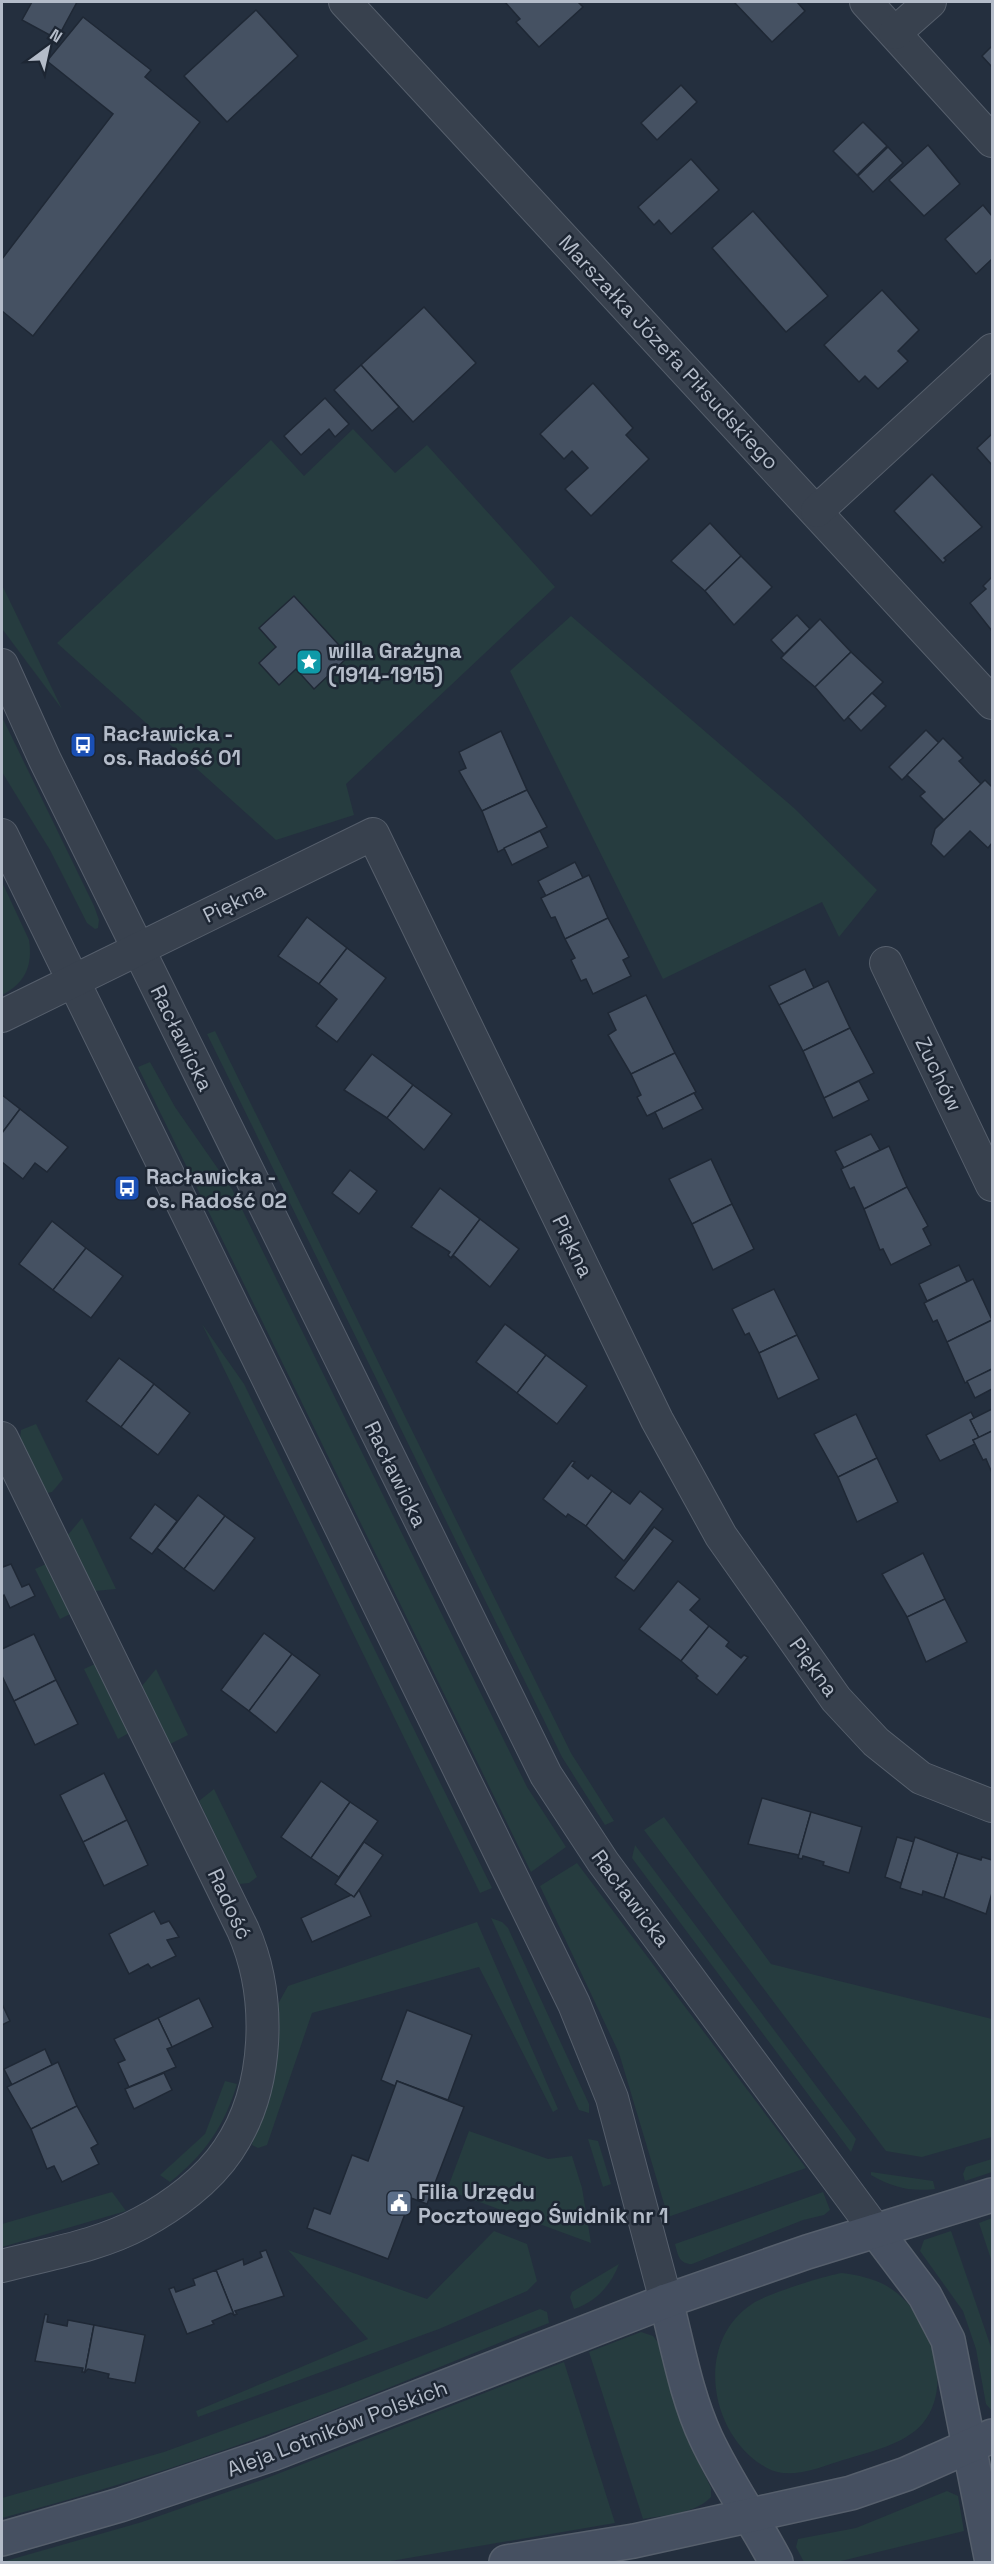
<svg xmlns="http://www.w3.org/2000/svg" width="994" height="2564" font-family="'Space Grotesk',sans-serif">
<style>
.green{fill:#263c3f}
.building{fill:#455162;stroke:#1f2835;stroke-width:1.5}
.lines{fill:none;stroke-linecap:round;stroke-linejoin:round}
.street-casing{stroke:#565f6c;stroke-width:34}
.secondary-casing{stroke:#565f6c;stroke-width:36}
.street{stroke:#38414e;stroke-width:32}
.secondary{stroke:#465061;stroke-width:33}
.labels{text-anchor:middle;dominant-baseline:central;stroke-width:5;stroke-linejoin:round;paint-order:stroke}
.street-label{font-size:21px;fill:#b4bcc9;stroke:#1d2633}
.poi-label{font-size:21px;font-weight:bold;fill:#b4bcc9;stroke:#1d2633;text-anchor:start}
</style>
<rect width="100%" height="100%" fill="#242f3e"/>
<!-- green -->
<g class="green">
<polygon points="353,429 395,473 427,445 555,587 346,784 354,815 276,840 57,643 271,440 304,476"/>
<polygon points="2,585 62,709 3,630"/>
<polygon points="571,616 794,808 877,890 839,937 822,902 663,979 510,671"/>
<polygon points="2,717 94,906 99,920 98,928 95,929 87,923 50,850 2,772"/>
<path d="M 2,882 L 29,940 C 33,966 25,983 2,995 Z"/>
<polygon points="215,1031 571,1753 614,1821 605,1825 562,1757 207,1034"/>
<polygon points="150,1062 175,1107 232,1189 527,1787 566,1847 531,1872 138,1067"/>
<polygon points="202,1324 244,1384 492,1888 480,1893"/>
<polygon points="36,1424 63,1479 52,1492 47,1493 20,1439 21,1430"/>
<polygon points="82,1518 116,1589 95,1591 67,1536"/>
<polygon points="46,1564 70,1614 60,1619 35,1569"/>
<polygon points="95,1664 129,1733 118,1739 84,1669"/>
<polygon points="156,1669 188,1735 170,1744 142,1686"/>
<polygon points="214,1789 257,1877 249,1883 239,1884 199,1801"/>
<polygon points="664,1817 771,1964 992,2019 992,2137 922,2157 886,2151 644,1830"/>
<polygon points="635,1845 856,2139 851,2152 632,1858"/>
<polygon points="577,1863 806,2168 668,2217 619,2053 540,1886"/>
<polygon points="491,1918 502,1922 508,1928 589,2104 589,2113 579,2110"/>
<polygon points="477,1922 558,2109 553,2112 479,1967 312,2013 267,2145 258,2148 252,2145 278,2004 288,1986"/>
<path d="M 225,2081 L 237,2084 C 224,2127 204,2155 170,2182 L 160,2175 L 205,2134 Z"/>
<polygon points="469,2131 548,2159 572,2156 582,2188 591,2243 447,2190"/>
<polygon points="588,2139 598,2141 611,2184 603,2187"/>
<polygon points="992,2159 992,2172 965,2181 963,2174 966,2167"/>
<path d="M 871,2172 L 933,2181 L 935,2189 C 910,2192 892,2187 871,2175 Z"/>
<polygon points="112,2192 126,2211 2,2247 2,2224"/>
<path d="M 823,2192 L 830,2210 L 824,2215 L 803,2220 L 692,2264 C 679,2264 678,2255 675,2244 Z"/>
<polygon points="992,2218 992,2262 979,2223"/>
<polygon points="494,2231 527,2244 537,2281 527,2291 439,2329 198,2417 196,2411 368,2339 288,2250 427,2299"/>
<polygon points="951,2231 992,2350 992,2411 986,2404 976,2349 963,2311 920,2251 924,2240"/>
<path d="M 619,2264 C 611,2285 596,2302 574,2309 L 570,2297 L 572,2292 Z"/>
<path d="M 842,2273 C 857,2275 872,2278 885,2285 C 928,2308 956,2383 923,2423 C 904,2446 864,2453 837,2462 C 815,2469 788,2480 767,2468 C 710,2437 693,2343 752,2304 C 766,2294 824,2276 842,2273 Z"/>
<path d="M 540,2309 L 547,2312 L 549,2323 C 452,2361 356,2403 258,2438 C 174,2468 88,2495 2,2518 L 2,2498 L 164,2452 L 343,2387 Z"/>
<path d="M 641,2332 L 653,2336 L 659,2344 L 684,2432 L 711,2488 L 711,2497 C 695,2514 665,2515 643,2519 L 589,2352 Z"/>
<polygon points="564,2362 615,2523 385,2562 2,2562 142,2522 262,2480"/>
<polygon points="947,2491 958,2496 964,2531 837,2562 804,2562 796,2547 798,2539 856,2528"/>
</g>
<!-- building -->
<g class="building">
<polygon points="32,2 77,2 57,39 22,20"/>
<polygon points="505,2 578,2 583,7 539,47 516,22 520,19"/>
<polygon points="734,2 797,2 805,11 772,42"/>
<polygon points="256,10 298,56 227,122 184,76"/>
<polygon points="83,17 151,70 145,77 200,122 33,336 2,311 2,259 113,114 47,61"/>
<polygon points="992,46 992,67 982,56"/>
<polygon points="681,85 697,102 657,140 641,123"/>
<polygon points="863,122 887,146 857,175 833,151"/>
<polygon points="928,145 960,184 924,216 889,180"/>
<polygon points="888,147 903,163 873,192 858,176"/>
<polygon points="691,159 719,190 671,234 659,220 654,225 638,207"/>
<polygon points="983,205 992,216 992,259 976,274 945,239"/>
<polygon points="753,211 828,296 786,332 712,248"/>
<polygon points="882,290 919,330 898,351 908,361 878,389 865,376 859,382 824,345"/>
<polygon points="424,307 476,363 413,422 361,365"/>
<polygon points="361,365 399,407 372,431 334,390"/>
<polygon points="593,383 633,428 626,435 649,459 591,516 565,489 588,468 572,451 564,459 540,434"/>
<polygon points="325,398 349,424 335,437 329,429 301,455 284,436"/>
<polygon points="992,434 992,465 977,448"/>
<polygon points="932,474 982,527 944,558 946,560 943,563 894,511"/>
<polygon points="710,523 741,556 705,591 671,561"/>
<polygon points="741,556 772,587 734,625 705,591"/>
<polygon points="992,577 992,631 970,603 986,589 983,586"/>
<polygon points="294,596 349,656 314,689 296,669 279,685 259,663 276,647 259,628"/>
<polygon points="797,615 810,629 784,654 771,640"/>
<polygon points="820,619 851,652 815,687 781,658"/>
<polygon points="851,652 883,682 844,721 815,687"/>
<polygon points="872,693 886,706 861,731 848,717"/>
<polygon points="926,730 939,743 902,780 889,767"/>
<polygon points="501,731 527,790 482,811 459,771 466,768 459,752"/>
<polygon points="943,738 963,758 959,761 981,784 944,820 920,796 925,792 907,775"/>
<polygon points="985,780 992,787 992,843 988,848 970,831 944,857 931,844 935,829"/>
<polygon points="527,790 547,827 498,852 482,811"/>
<polygon points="540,831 548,847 512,865 504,848"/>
<polygon points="575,862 583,878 546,896 538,881"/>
<polygon points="589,875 608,918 565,939 555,917 551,918 541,898"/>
<polygon points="307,917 347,948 319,984 278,956"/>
<polygon points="608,918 629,957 623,960 631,976 593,994 586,979 581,981 571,960 575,958 565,939"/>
<polygon points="347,948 386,978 337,1042 316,1026 337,999 319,984"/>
<polygon points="805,969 814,988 779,1005 769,986"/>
<polygon points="828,981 850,1028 803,1051 779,1005"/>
<polygon points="646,995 675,1053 631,1074 608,1035 616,1030 608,1013"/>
<polygon points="850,1028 874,1073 824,1098 803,1051"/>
<polygon points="675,1053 696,1092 647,1116 637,1097 641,1095 631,1074"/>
<polygon points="372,1054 413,1085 387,1118 344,1090"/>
<polygon points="859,1081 869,1100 833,1118 824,1098"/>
<polygon points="413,1085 452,1114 424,1150 387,1118"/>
<polygon points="694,1093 703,1109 663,1129 655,1112"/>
<polygon points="2,1095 20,1109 2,1133"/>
<polygon points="20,1109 68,1147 47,1172 35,1163 23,1179 2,1162 2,1133"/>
<polygon points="871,1134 880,1150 844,1168 835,1151"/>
<polygon points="889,1146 907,1187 864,1209 854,1187 850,1189 841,1169"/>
<polygon points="711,1159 732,1204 692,1224 669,1179"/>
<polygon points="350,1170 377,1191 359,1214 332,1193"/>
<polygon points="907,1187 928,1226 923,1229 931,1245 891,1265 883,1249 880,1250 864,1209"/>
<polygon points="440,1188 480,1219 451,1258 448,1255 450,1252 411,1227"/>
<polygon points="732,1204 754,1249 713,1270 692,1224"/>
<polygon points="480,1219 519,1249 490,1287 454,1256 451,1258"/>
<polygon points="52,1221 86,1248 53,1290 19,1264"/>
<polygon points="86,1248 123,1276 91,1318 53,1290"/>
<polygon points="959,1265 967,1282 927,1301 919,1284"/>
<polygon points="973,1279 992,1320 947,1342 937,1320 933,1322 924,1303"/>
<polygon points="774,1289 797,1335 759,1353 749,1333 745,1335 732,1309"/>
<polygon points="992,1320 992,1369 965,1383 947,1342"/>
<polygon points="505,1324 546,1355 517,1393 476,1362"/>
<polygon points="797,1335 819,1379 778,1399 759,1353"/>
<polygon points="546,1355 587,1386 557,1424 517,1393"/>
<polygon points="119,1358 154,1384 121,1427 86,1401"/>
<polygon points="992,1369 992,1389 975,1398 967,1381"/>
<polygon points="154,1384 190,1413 158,1455 121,1427"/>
<polygon points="992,1409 992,1431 979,1438 970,1420"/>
<polygon points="971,1412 974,1418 970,1420 979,1438 973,1440 975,1444 940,1461 926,1435"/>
<polygon points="856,1414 877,1458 838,1477 814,1434"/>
<polygon points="992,1431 992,1473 986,1459 983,1460 973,1440"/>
<polygon points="877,1458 898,1502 857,1522 838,1477"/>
<polygon points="572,1461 575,1462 572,1466 588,1479 591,1475 612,1491 586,1526 568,1514 566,1517 543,1499"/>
<polygon points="612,1491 630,1504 640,1491 663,1509 624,1561 586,1526"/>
<polygon points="198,1495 225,1516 184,1569 157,1548"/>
<polygon points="155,1504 177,1521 152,1554 130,1538"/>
<polygon points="225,1516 255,1538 214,1591 184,1569"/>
<polygon points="654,1527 673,1541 634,1591 615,1577"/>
<polygon points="923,1553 945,1599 907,1617 882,1574"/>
<polygon points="2,1564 3,1567 11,1564 22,1587 29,1584 35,1596 10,1608 4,1595 2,1597"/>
<polygon points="678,1581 700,1599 690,1610 709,1626 681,1661 639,1629"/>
<polygon points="945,1599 967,1642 926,1662 907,1617"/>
<polygon points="709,1626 729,1642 726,1646 741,1658 744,1655 748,1657 717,1695 696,1678 698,1676 681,1661"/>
<polygon points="264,1633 292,1654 249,1711 221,1690"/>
<polygon points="34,1634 56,1680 14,1701 2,1676 2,1649"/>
<polygon points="292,1654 320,1675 276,1733 249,1711"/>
<polygon points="56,1680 78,1724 35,1745 14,1701"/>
<polygon points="104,1773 127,1820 83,1842 60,1795"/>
<polygon points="321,1781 350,1802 311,1858 281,1837"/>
<polygon points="762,1798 811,1812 799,1855 748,1844"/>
<polygon points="350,1802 378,1821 339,1877 311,1858"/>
<polygon points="811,1812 862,1827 849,1873 823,1865 824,1862 803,1856 802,1859 798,1858"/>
<polygon points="127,1820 148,1865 104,1886 83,1842"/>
<polygon points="897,1837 914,1842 901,1883 885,1877"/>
<polygon points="915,1837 958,1853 944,1898 923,1891 922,1895 900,1888"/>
<polygon points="364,1842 383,1855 354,1897 335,1884"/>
<polygon points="958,1853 981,1860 982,1857 992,1860 992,1893 986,1914 944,1898"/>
<polygon points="359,1890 371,1916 312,1942 301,1918 351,1895 354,1897"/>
<polygon points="154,1911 161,1924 169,1921 179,1937 167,1940 176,1956 151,1968 148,1964 129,1974 109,1934"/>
<polygon points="199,1998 213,2027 172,2047 158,2018"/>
<polygon points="2,2004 10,2021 2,2025"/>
<polygon points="407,2010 472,2035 448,2100 397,2081 395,2086 381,2080"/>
<polygon points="158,2018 172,2047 167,2049 176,2067 129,2087 118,2063 125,2060 114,2039"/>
<polygon points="45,2049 52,2065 12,2085 4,2069"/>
<polygon points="58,2062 77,2106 31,2129 7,2087"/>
<polygon points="164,2073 172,2090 134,2109 125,2089"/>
<polygon points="397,2081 464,2107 427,2204 411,2198 388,2259 307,2228 314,2208 330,2214 352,2155 368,2161"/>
<polygon points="77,2106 98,2144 91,2148 99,2164 62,2182 54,2166 47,2169 31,2129"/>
<polygon points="266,2250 284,2296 235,2311 237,2314 234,2315 216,2270 243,2259 244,2265 262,2257 260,2252"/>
<polygon points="216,2270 234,2315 231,2313 212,2321 214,2324 187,2334 169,2289 174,2287 176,2292 195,2285 193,2279"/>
<polygon points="45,2314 48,2315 47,2322 67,2326 68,2320 94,2325 85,2372 82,2372 83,2368 35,2361"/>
<polygon points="94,2325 145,2335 135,2383 108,2378 109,2374 88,2369 85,2372"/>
</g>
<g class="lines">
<!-- street casing -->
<g class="street-casing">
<g id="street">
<polyline points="345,2 992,703"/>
<polyline points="866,2 992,141"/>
<polyline points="895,33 930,2"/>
<polyline points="817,511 992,350"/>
<polyline points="2,665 45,760 546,1775 603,1862 876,2231"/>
<polyline points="2,835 574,2004 612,2098 666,2301"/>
<polyline points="886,963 992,1185"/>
<polyline points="2,1016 373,834 657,1420 721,1536 836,1699 876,1742 921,1778 992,1806"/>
<path d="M 2,1438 L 243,1930 C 272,1996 270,2088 228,2150 C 208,2180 173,2206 141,2223 C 99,2246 47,2254 2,2266"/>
</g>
</g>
<!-- secondary casing -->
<g class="secondary-casing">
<g id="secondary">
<polyline points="876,2231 925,2296 948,2340 992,2562"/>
<path d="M 666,2301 C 678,2347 686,2395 706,2438 C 726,2481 754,2520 776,2562"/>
<polyline points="2,2539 120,2505 272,2454 666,2301 807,2252 992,2195"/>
<polyline points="506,2562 634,2541 851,2493 906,2474 992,2436"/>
</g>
</g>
<!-- street -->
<use href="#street" class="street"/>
<!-- secondary -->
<use href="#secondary" class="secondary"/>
</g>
<!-- icons -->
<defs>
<g id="sight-square" transform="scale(1.35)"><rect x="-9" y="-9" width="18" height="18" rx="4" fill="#0f9aa8" stroke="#1d2633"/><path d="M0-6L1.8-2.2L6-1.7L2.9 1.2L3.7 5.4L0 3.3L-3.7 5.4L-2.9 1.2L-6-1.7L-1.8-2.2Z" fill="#fff"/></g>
<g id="bus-square" transform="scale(1.35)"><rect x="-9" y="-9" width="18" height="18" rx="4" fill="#1a4fb4" stroke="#1d2633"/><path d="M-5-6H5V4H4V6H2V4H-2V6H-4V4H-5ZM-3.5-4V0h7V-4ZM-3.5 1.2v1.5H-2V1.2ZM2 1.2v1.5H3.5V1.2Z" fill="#fff"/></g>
<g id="civic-square" transform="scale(1.35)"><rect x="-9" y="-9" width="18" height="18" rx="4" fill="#5c6f8a" stroke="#1d2633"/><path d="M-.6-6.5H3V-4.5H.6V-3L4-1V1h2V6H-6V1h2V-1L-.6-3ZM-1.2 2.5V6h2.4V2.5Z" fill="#fff"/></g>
</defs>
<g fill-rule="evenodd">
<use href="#sight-square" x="309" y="662"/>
<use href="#bus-square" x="83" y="745"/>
<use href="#bus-square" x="127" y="1188"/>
<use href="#civic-square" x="399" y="2203"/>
</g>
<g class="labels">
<!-- street labels -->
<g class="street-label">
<text transform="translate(669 352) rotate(47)">Marszałka Józefa Piłsudskiego</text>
<text transform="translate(234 902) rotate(-26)">Piękna</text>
<text transform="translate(182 1038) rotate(64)">Racławicka</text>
<text transform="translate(939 1074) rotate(64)">Zuchów</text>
<text transform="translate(573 1246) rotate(64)">Piękna</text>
<text transform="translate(396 1474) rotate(64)">Racławicka</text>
<text transform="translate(814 1667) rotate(54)">Piękna</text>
<text transform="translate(631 1898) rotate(53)">Racławicka</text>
<text transform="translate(230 1904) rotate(65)">Radość</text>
<text transform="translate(337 2428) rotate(-21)">Aleja Lotników Polskich</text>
</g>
<!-- poi labels -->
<g class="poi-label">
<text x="328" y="650">willa Grażyna<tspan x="328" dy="24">(1914-1915)</tspan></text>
<text x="103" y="733">Racławicka -<tspan x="103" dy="24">os. Radość 01</tspan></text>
<text x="146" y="1176">Racławicka -<tspan x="146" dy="24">os. Radość 02</tspan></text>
<text x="418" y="2191">Filia Urzędu<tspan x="418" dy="24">Pocztowego Świdnik nr 1</tspan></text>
</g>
</g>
<!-- border -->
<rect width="994" height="2564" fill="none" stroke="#b4bcc9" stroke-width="6"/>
<!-- north arrow -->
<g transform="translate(48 48) rotate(33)" stroke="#1d2633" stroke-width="4.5" paint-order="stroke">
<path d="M0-4.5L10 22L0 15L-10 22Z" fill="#b4bcc9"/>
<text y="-9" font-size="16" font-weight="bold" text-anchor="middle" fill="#b4bcc9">N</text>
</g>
</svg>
